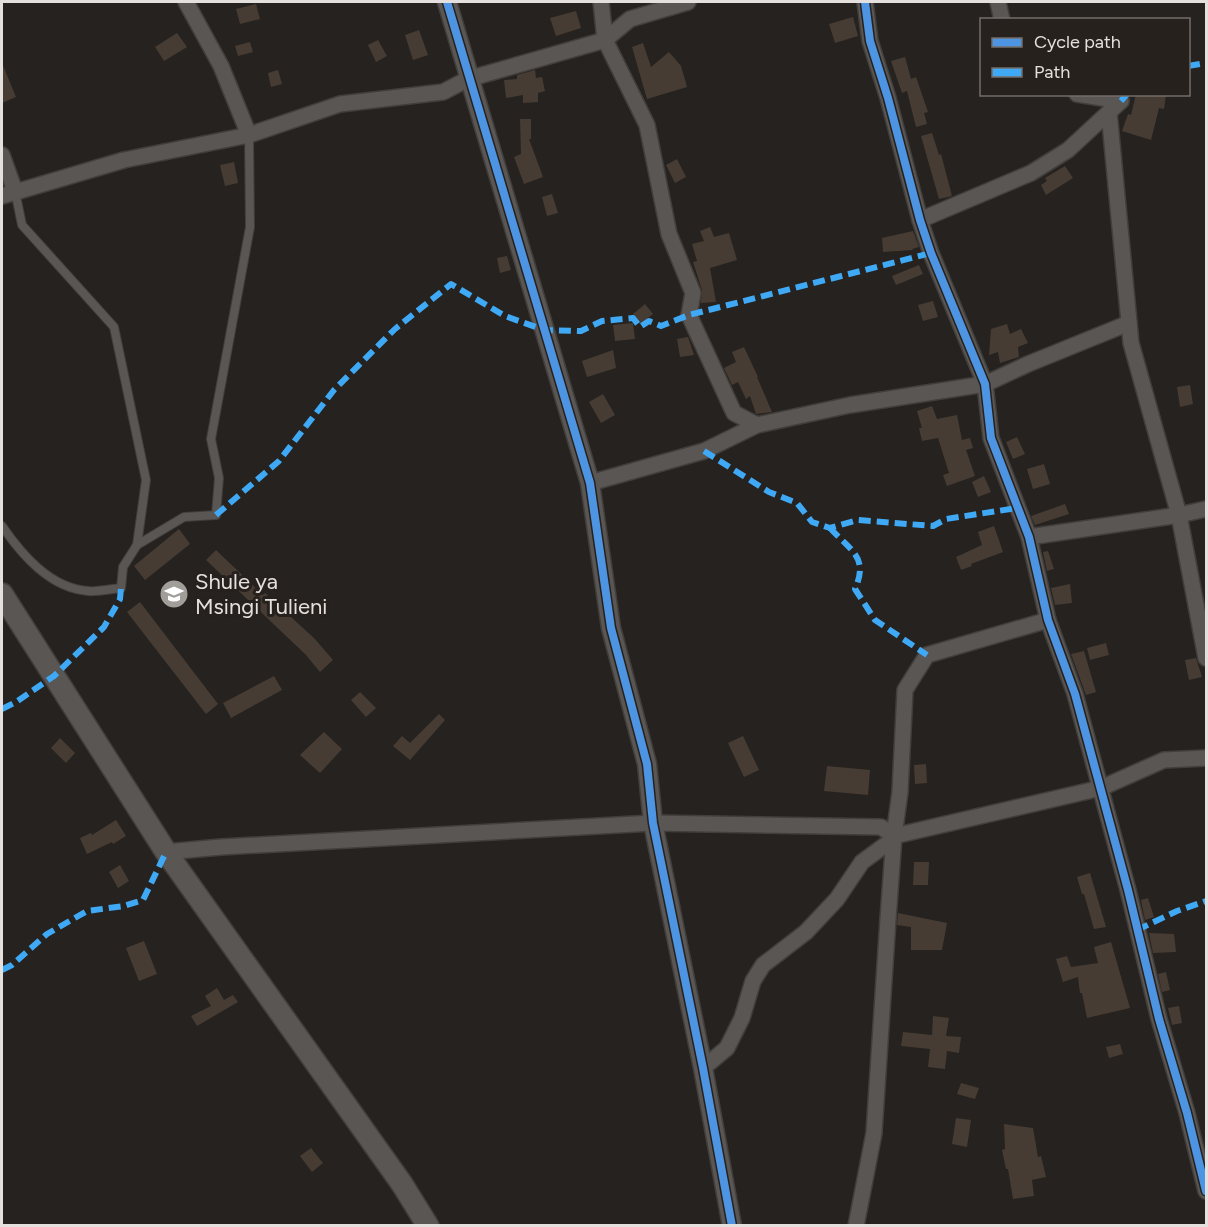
<svg xmlns="http://www.w3.org/2000/svg" width="1208" height="1227" font-family="Figtree,sans-serif">
<style>
.building{fill:#463c33}
.lines{fill:none;stroke-linecap:round;stroke-linejoin:round}
.service-casing{stroke:#413e3b;stroke-width:10}
.minor-casing{stroke:#413e3b;stroke-width:18}
.tertiary-casing{stroke:#413e3b;stroke-width:21}
.secondary-casing{stroke:#413e3b;stroke-width:24}
.service{stroke:#595654;stroke-width:8}
.minor{stroke:#595654;stroke-width:15}
.tertiary{stroke:#595654;stroke-width:18}
.secondary{stroke:#595654;stroke-width:21}
.quiet{stroke:#3fa9f5;stroke-width:6;stroke-dasharray:12 6;stroke-linecap:butt}
.cycleway-casing{stroke:#27211d;stroke-width:11}
.cycleway{stroke:#4d94e3;stroke-width:8}
.labels{text-anchor:middle;dominant-baseline:central;stroke-width:6;stroke-linejoin:round;paint-order:stroke}
.poi-label{font-size:22px;fill:#e4e0dd;stroke:#27211d;text-anchor:start}
</style>
<rect width="100%" height="100%" fill="#25221f"/>
<!-- building -->
<g class="building">
<polygon points="256,4 260,19 240,24 236,9"/>
<polygon points="576,11 581,28 556,36 550,18"/>
<polygon points="853,17 858,36 835,43 829,24"/>
<polygon points="419,30 428,55 413,60 405,35"/>
<polygon points="177,33 187,47 164,61 155,47"/>
<polygon points="378,40 387,56 376,62 368,45"/>
<polygon points="250,42 253,52 238,56 235,46"/>
<polygon points="643,43 651,67 669,52 681,66 687,87 647,99 632,47"/>
<polygon points="905,57 911,79 916,77 928,112 924,113 927,124 916,127 907,91 902,93 891,61"/>
<polygon points="2,63 16,97 2,103"/>
<polygon points="278,70 282,84 271,87 268,73"/>
<polygon points="535,70 536,78 542,77 545,91 538,93 538,102 523,103 523,95 506,98 504,80 517,79 517,75"/>
<polygon points="1136,94 1166,94 1164,109 1159,108 1151,140 1122,131 1128,114 1131,115"/>
<polygon points="520,119 531,119 531,139 529,139 543,177 524,184 514,157 521,154"/>
<polygon points="932,133 939,155 941,154 952,196 939,199 921,136"/>
<polygon points="677,159 686,177 675,183 666,165"/>
<polygon points="234,162 238,183 225,186 220,165"/>
<polygon points="1065,166 1073,178 1046,195 1041,185 1047,181 1045,178"/>
<polygon points="552,194 558,213 547,216 542,197"/>
<polygon points="710,227 714,237 729,233 737,260 710,268 716,302 701,303 702,290 693,262 697,261 692,244 704,241 700,231"/>
<polygon points="913,231 919,247 912,249 913,250 883,252 882,238"/>
<polygon points="507,256 511,270 500,273 497,258"/>
<polygon points="919,265 923,274 896,285 892,276"/>
<polygon points="933,301 938,317 923,321 918,305"/>
<polygon points="645,304 653,314 640,324 633,314"/>
<polygon points="633,323 635,339 615,341 613,325"/>
<polygon points="1007,324 1010,334 1021,329 1028,343 1018,347 1019,357 1000,363 998,352 989,355 991,329"/>
<polygon points="688,337 694,355 680,357 677,339"/>
<polygon points="744,347 758,377 757,377 772,412 756,414 750,396 746,399 738,382 732,385 724,368 736,362 732,352"/>
<polygon points="613,350 616,368 587,377 582,361"/>
<polygon points="1190,385 1193,404 1180,407 1177,387"/>
<polygon points="603,394 615,415 601,423 589,402"/>
<polygon points="932,406 937,419 957,415 962,440 970,438 973,448 966,450 975,476 947,486 943,475 949,473 938,438 922,441 919,428 922,428 917,411"/>
<polygon points="1017,437 1025,454 1013,459 1006,442"/>
<polygon points="1044,464 1050,484 1033,489 1027,469"/>
<polygon points="984,476 991,492 978,497 972,482"/>
<polygon points="1065,504 1069,514 1035,525 1031,516"/>
<polygon points="994,526 1003,552 971,564 972,566 961,570 956,557 982,545 978,532"/>
<polygon points="179,529 190,544 145,580 134,566"/>
<polygon points="216,550 263,595 265,593 315,639 333,660 320,672 306,655 206,560"/>
<polygon points="1048,551 1054,569 1047,571 1043,552"/>
<polygon points="1070,584 1072,603 1055,605 1051,588"/>
<polygon points="140,602 218,704 206,714 127,612"/>
<polygon points="1106,643 1109,655 1090,660 1087,648"/>
<polygon points="1084,651 1096,692 1086,695 1071,654"/>
<polygon points="1196,658 1202,677 1189,680 1185,660"/>
<polygon points="274,676 282,690 231,718 223,703"/>
<polygon points="360,692 376,708 366,717 351,700"/>
<polygon points="439,714 445,720 410,760 393,746 402,736 410,743"/>
<polygon points="324,732 342,749 320,773 300,755"/>
<polygon points="743,736 759,770 744,777 728,743"/>
<polygon points="60,738 75,753 66,763 51,748"/>
<polygon points="926,764 927,783 915,784 914,765"/>
<polygon points="827,766 870,770 868,795 824,791"/>
<polygon points="116,820 126,836 113,844 112,842 87,854 80,838 91,833 92,835"/>
<polygon points="914,862 929,862 928,885 913,885"/>
<polygon points="120,865 129,881 118,888 109,872"/>
<polygon points="1090,873 1106,927 1094,929 1084,894 1082,894 1077,877"/>
<polygon points="1148,898 1154,917 1145,920 1141,900"/>
<polygon points="898,913 947,923 942,950 911,950 911,927 897,925"/>
<polygon points="1149,933 1174,934 1176,952 1153,953"/>
<polygon points="144,941 157,974 139,981 126,948"/>
<polygon points="1111,942 1130,1008 1087,1018 1082,993 1080,993 1078,977 1063,982 1056,959 1067,956 1071,967 1098,963 1094,947"/>
<polygon points="1166,972 1170,990 1162,992 1158,974"/>
<polygon points="217,988 224,1000 233,995 238,1002 197,1026 191,1016 211,1006 205,996"/>
<polygon points="1179,1006 1182,1023 1172,1025 1168,1008"/>
<polygon points="933,1016 949,1018 946,1036 961,1037 959,1053 947,1051 945,1069 928,1067 930,1049 901,1046 903,1032 932,1035"/>
<polygon points="1120,1044 1123,1054 1109,1058 1106,1047"/>
<polygon points="961,1083 979,1088 975,1099 957,1094"/>
<polygon points="956,1118 971,1120 967,1147 952,1144"/>
<polygon points="1004,1124 1033,1128 1038,1157 1041,1156 1046,1177 1032,1180 1034,1196 1013,1199 1008,1169 1006,1169 1002,1150 1005,1149"/>
<polygon points="311,1148 323,1163 312,1172 300,1156"/>
</g>
<g class="lines">
<!-- service casing -->
<g class="service-casing">
<g id="service">
<path d="M 2,526 C 22,555 50,588 88,591 C 98,592 111,589 121,588 L 123,567 L 137,545 L 146,480 L 114,327 L 22,225 L 15,191"/>
<polyline points="137,545 184,517 216,515 219,478 211,439 250,227 249,135"/>
</g>
</g>
<!-- minor casing -->
<g class="minor-casing">
<g id="minor">
<polyline points="186,2 221,66 249,135"/>
<polyline points="601,2 605,40 647,125 669,234 693,293 689,315 734,413 757,425"/>
<polyline points="865,2 870,41 888,98 920,220 931,253 985,384 991,438 1029,537 1048,620 1075,694 1128,890 1159,1019 1187,1113 1206,1191"/>
<polyline points="998,2 1002,20"/>
<polyline points="1077,94 1121,101"/>
<polyline points="1109,112 1131,343 1179,515 1206,658"/>
<polyline points="2,155 15,191"/>
<polyline points="2,196 124,160 249,135 340,104 443,92 468,79 605,40 630,19 688,2"/>
<polyline points="920,220 1031,173 1068,150 1121,101"/>
<polyline points="590,483 704,451 757,425 850,405 985,384 1028,364 1129,323"/>
<polyline points="1029,537 1179,515 1206,509"/>
<polyline points="166,852 221,847 653,823 881,827 894,836"/>
<polyline points="703,1068 727,1048 742,1018 753,981 763,965 806,932 837,899 862,862 892,840 894,836 1101,788 1164,760 1206,758"/>
<polyline points="856,1226 874,1133 888,919 894,836 900,792 905,690 927,655 1048,620"/>
</g>
</g>
<!-- tertiary casing -->
<g class="tertiary-casing">
<polyline id="tertiary" points="447,2 590,483 611,628 647,764 653,823 703,1068 732,1226"/>
</g>
<!-- secondary casing -->
<g class="secondary-casing">
<polyline id="secondary" points="2,594 166,852 402,1184 428,1226"/>
</g>
<!-- service -->
<use href="#service" class="service"/>
<!-- minor -->
<use href="#minor" class="minor"/>
<!-- tertiary -->
<use href="#tertiary" class="tertiary"/>
<!-- secondary -->
<use href="#secondary" class="secondary"/>
<!-- quiet -->
<g class="quiet">
<polyline points="1188,66 1206,63"/>
<polyline points="1121,101 1127,94"/>
<polyline points="704,451 769,492 797,503 812,522 830,528 858,520 933,526 946,519 1017,508"/>
<polyline points="216,515 279,461 334,390 395,329 451,284 505,316 544,330 581,331 602,321 633,318 640,327 649,321 661,326 689,315 931,253"/>
<path d="M 830,528 C 851,551 869,557 855,589 L 875,620 L 927,655"/>
<polyline points="2,709 16,702 54,676 104,627 120,599 121,588"/>
<polyline points="1137,930 1177,911 1206,901"/>
<polyline points="2,970 12,965 47,934 87,911 124,906 143,900 166,852"/>
</g>
<!-- cycleway casing -->
<g class="cycleway-casing">
<g id="cycleway">
<polyline points="447,2 590,483 611,628 647,764 653,823 703,1068 732,1226"/>
<polyline points="865,2 870,41 888,98 920,220 931,253 985,384 991,438 1029,537 1048,620 1075,694 1128,890 1159,1019 1187,1113 1206,1191"/>
</g>
</g>
<!-- cycleway -->
<use href="#cycleway" class="cycleway"/>
</g>
<!-- icons -->
<defs>
<g id="school-disc" transform="scale(1.5)"><circle r="9.5" fill="#a19e9a" stroke="#27211d"/><path d="M0-5L7-2L0 1L-7-2ZM-4 1L0 2.5L4 1V4Q0 6-4 4Z" fill="#fff"/></g>
</defs>
<g fill-rule="evenodd">
<use href="#school-disc" x="174" y="594"/>
</g>
<g class="labels">
<!-- poi labels -->
<g class="poi-label">
<text x="195" y="581">Shule ya<tspan x="195" dy="25">Msingi Tulieni</tspan></text>
</g>
</g>
<!-- border -->
<rect width="1208" height="1227" fill="none" stroke="#e4e0dd" stroke-width="6"/>
<!-- legend -->
<rect x="980" y="18" width="210" height="78" fill="#27211d" stroke="#736d6a" stroke-width="1.5"/>
<rect x="992" y="38" width="30" height="9" fill="#4d94e3" stroke="#736d6a" stroke-width="1.5"/>
<text x="1034" y="48" font-size="18" fill="#e4e0dd">Cycle path</text>
<rect x="992" y="68" width="30" height="9" fill="#3fa9f5" stroke="#736d6a" stroke-width="1.5"/>
<text x="1034" y="78" font-size="18" fill="#e4e0dd">Path</text>
</svg>
